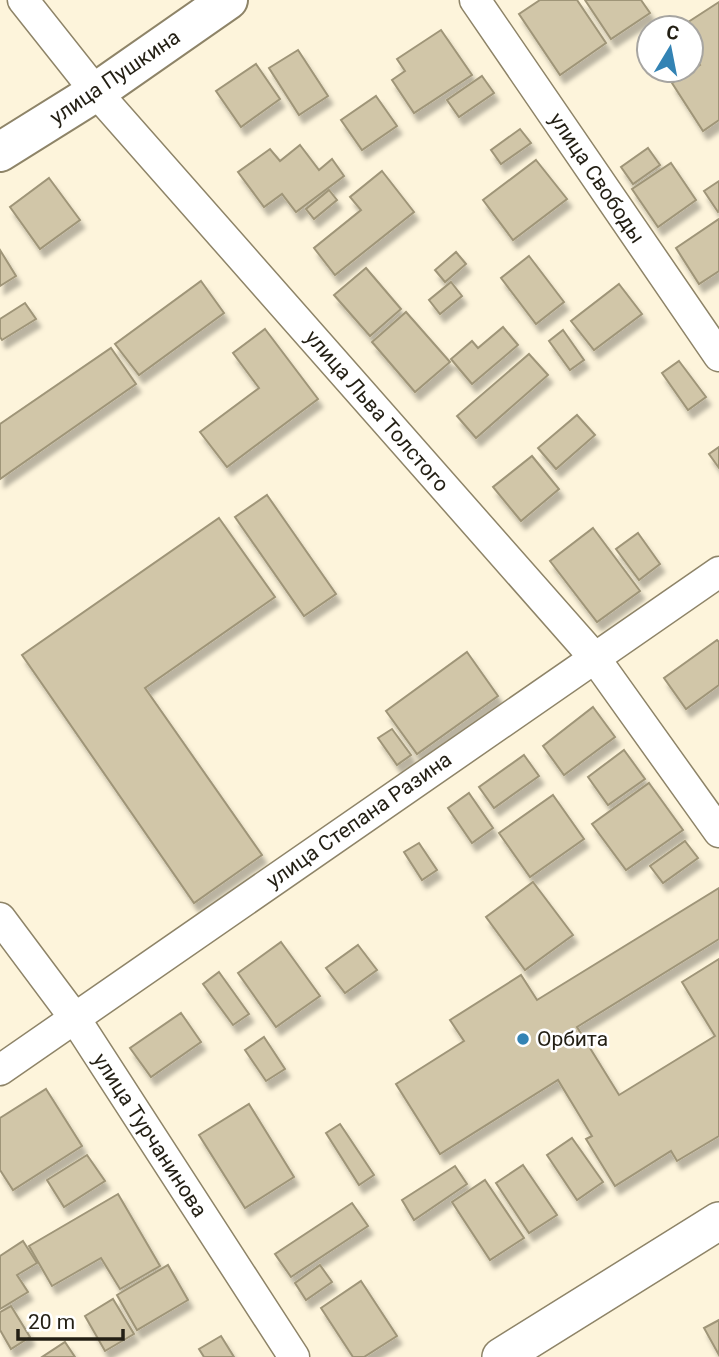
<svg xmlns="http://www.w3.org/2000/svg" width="719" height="1357" font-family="Roboto,sans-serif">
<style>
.building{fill:#d1c6a8;stroke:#9f9578;stroke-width:2;filter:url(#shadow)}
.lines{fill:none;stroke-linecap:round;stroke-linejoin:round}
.minor-casing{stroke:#8e8468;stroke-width:33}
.tertiary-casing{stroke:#8e8468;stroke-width:40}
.secondary-casing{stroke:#8e8468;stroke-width:42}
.minor{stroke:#fff;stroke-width:30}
.tertiary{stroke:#fff;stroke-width:37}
.secondary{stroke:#fff;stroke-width:38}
.poi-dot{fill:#3383b4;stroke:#fff;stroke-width:2.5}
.labels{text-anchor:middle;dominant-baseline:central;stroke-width:5;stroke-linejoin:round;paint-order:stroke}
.street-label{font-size:21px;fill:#231f14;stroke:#fff}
.poi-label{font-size:21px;fill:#231f14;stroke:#fff;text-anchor:start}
</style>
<defs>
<filter id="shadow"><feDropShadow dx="4.5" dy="8" stdDeviation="2" flood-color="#0004"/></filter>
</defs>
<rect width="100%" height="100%" fill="#fdf4db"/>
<!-- building -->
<g class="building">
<polygon points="540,0 577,0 606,43 560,75 519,14"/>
<polygon points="585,0 641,0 650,13 611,39"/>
<polygon points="719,2 719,120 703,131 672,83 700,65 691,51 691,28 679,28"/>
<polygon points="441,30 472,75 414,113 392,80 405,71 397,59"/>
<polygon points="298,50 328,96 299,115 269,68"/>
<polygon points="256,64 280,99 241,127 216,91"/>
<polygon points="482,76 494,93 459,117 447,100"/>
<polygon points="376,96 397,126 362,150 341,120"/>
<polygon points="520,129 531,143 501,164 491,150"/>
<polygon points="300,145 319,170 332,159 344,176 296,212 282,194 264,207 238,172 270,149 280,161"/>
<polygon points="648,148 660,165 633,184 621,167"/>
<polygon points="536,160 567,199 513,240 483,200"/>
<polygon points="671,163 696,200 658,227 632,189"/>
<polygon points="382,171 414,212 335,275 314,248 361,210 350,197"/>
<polygon points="49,178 80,220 40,249 10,207"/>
<polygon points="719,181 719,211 718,212 704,191"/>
<polygon points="329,190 337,200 314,219 306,209"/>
<polygon points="719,219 719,271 699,284 676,248"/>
<polygon points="0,250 16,276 0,286"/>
<polygon points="456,252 466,264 445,282 435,270"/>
<polygon points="529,256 564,302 536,324 501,278"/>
<polygon points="366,268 401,309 370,336 334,295"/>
<polygon points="201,281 224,313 139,375 115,344"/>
<polygon points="451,282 462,296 440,314 429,300"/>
<polygon points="619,284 642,314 594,350 571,321"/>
<polygon points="25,303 36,319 2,340 0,337 0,319"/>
<polygon points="406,312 450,362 415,392 372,342"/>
<polygon points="503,327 518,345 472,384 451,359 472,341 478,348"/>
<polygon points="265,329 318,399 227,467 200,432 259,388 233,353"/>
<polygon points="563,330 584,360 570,370 549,341"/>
<polygon points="111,348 136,384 0,479 0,424"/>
<polygon points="529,354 548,375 476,438 457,416"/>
<polygon points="679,361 706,397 688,410 662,373"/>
<polygon points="577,415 595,435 556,469 538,448"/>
<polygon points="719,447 719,468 709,454"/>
<polygon points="532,456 559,489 521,521 493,487"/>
<polygon points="267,495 336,594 304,616 235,517"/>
<polygon points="219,518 275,597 145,688 262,855 194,903 22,655"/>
<polygon points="593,528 640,591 597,622 550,561"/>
<polygon points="638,533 660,564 639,580 616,549"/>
<polygon points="717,640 719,642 719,685 686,709 664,678"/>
<polygon points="467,652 498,696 417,754 386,711"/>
<polygon points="593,707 615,737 564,775 543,746"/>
<polygon points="392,729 411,755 397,765 378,738"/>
<polygon points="624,750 645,779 608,805 588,777"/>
<polygon points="524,755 539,776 494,808 479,787"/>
<polygon points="649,783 683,830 626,870 592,824"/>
<polygon points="469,793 493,828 472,843 448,808"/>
<polygon points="553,795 584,839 530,877 499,833"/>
<polygon points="685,841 698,858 663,883 650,866"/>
<polygon points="419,843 437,870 422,880 404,852"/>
<polygon points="533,882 573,935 525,970 486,917"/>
<polygon points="719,888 719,939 577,1027 619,1095 715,1036 682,982 719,959 719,1136 677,1161 671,1151 615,1186 586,1139 592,1136 558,1080 440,1154 396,1084 464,1041 450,1020 521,975 537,1000"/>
<polygon points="281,942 320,996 276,1027 238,973"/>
<polygon points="358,945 377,970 345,993 326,968"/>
<polygon points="219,972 249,1014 233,1025 203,984"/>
<polygon points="181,1013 201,1042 151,1077 130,1048"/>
<polygon points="264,1037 285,1069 266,1081 245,1050"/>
<polygon points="46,1089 82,1146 13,1190 0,1170 0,1118"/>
<polygon points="249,1104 294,1177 245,1208 199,1135"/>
<polygon points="340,1124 374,1175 359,1185 326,1133"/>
<polygon points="572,1138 603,1182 577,1200 547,1155"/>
<polygon points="87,1155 105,1181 64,1207 47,1180"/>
<polygon points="523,1165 557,1215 529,1233 496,1183"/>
<polygon points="455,1166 467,1184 414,1220 402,1200"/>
<polygon points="485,1180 524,1238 490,1260 452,1202"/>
<polygon points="118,1194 160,1266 120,1289 101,1258 52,1286 29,1246"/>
<polygon points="352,1203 368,1226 291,1277 275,1254"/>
<polygon points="23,1241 37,1263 17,1275 28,1292 0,1309 0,1256"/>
<polygon points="168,1265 188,1300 137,1330 117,1295"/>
<polygon points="320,1265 332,1282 306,1300 295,1283"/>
<polygon points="361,1281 397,1336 364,1357 353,1357 321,1308"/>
<polygon points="113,1299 134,1334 105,1351 85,1316"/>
<polygon points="11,1306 30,1337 11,1349 0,1330 0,1312"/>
<polygon points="719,1320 719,1355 704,1328"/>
<polygon points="221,1336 234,1357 204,1357 199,1349"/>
<polygon points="65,1342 75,1357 42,1357"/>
</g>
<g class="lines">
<!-- minor casing -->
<g class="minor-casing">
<g id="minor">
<polyline points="23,0 96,92 594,657 719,832"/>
<polyline points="475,0 719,356"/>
<polyline points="0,918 74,1017 294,1357"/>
<polyline points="0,1070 719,572"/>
</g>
</g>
<!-- tertiary casing -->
<g class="tertiary-casing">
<polyline id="tertiary" points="501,1357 719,1221"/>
</g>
<!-- secondary casing -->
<g class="secondary-casing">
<polyline id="secondary" points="0,152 96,92 228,0"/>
</g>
<!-- minor -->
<use href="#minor" class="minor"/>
<!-- tertiary -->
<use href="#tertiary" class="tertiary"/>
<!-- secondary -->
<use href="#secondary" class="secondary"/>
</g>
<!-- markers -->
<circle class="poi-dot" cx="523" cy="1039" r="7"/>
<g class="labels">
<!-- street labels -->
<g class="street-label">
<text transform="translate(115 77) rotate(-34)">улица Пушкина</text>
<text transform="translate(597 178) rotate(56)">улица Свободы</text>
<text transform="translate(377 411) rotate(49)">улица Льва Толстого</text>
<text transform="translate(359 820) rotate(-35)">улица Степана Разина</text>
<text transform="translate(150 1135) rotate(57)">улица Турчанинова</text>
</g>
<!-- poi labels -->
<g class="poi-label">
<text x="537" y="1039">Орбита</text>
</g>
</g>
<!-- north arrow -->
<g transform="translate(670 49) rotate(10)"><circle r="33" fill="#ffffff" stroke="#a7a5a1" stroke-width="2"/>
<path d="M0-5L12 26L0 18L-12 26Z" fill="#3383b4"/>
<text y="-10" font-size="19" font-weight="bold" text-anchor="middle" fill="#231f14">С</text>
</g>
<!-- scale -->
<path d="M18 1329v10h105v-10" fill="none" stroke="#231f14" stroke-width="3.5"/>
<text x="28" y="1329" font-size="21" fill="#231f14" stroke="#ffffff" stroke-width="5" paint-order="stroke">20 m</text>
</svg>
